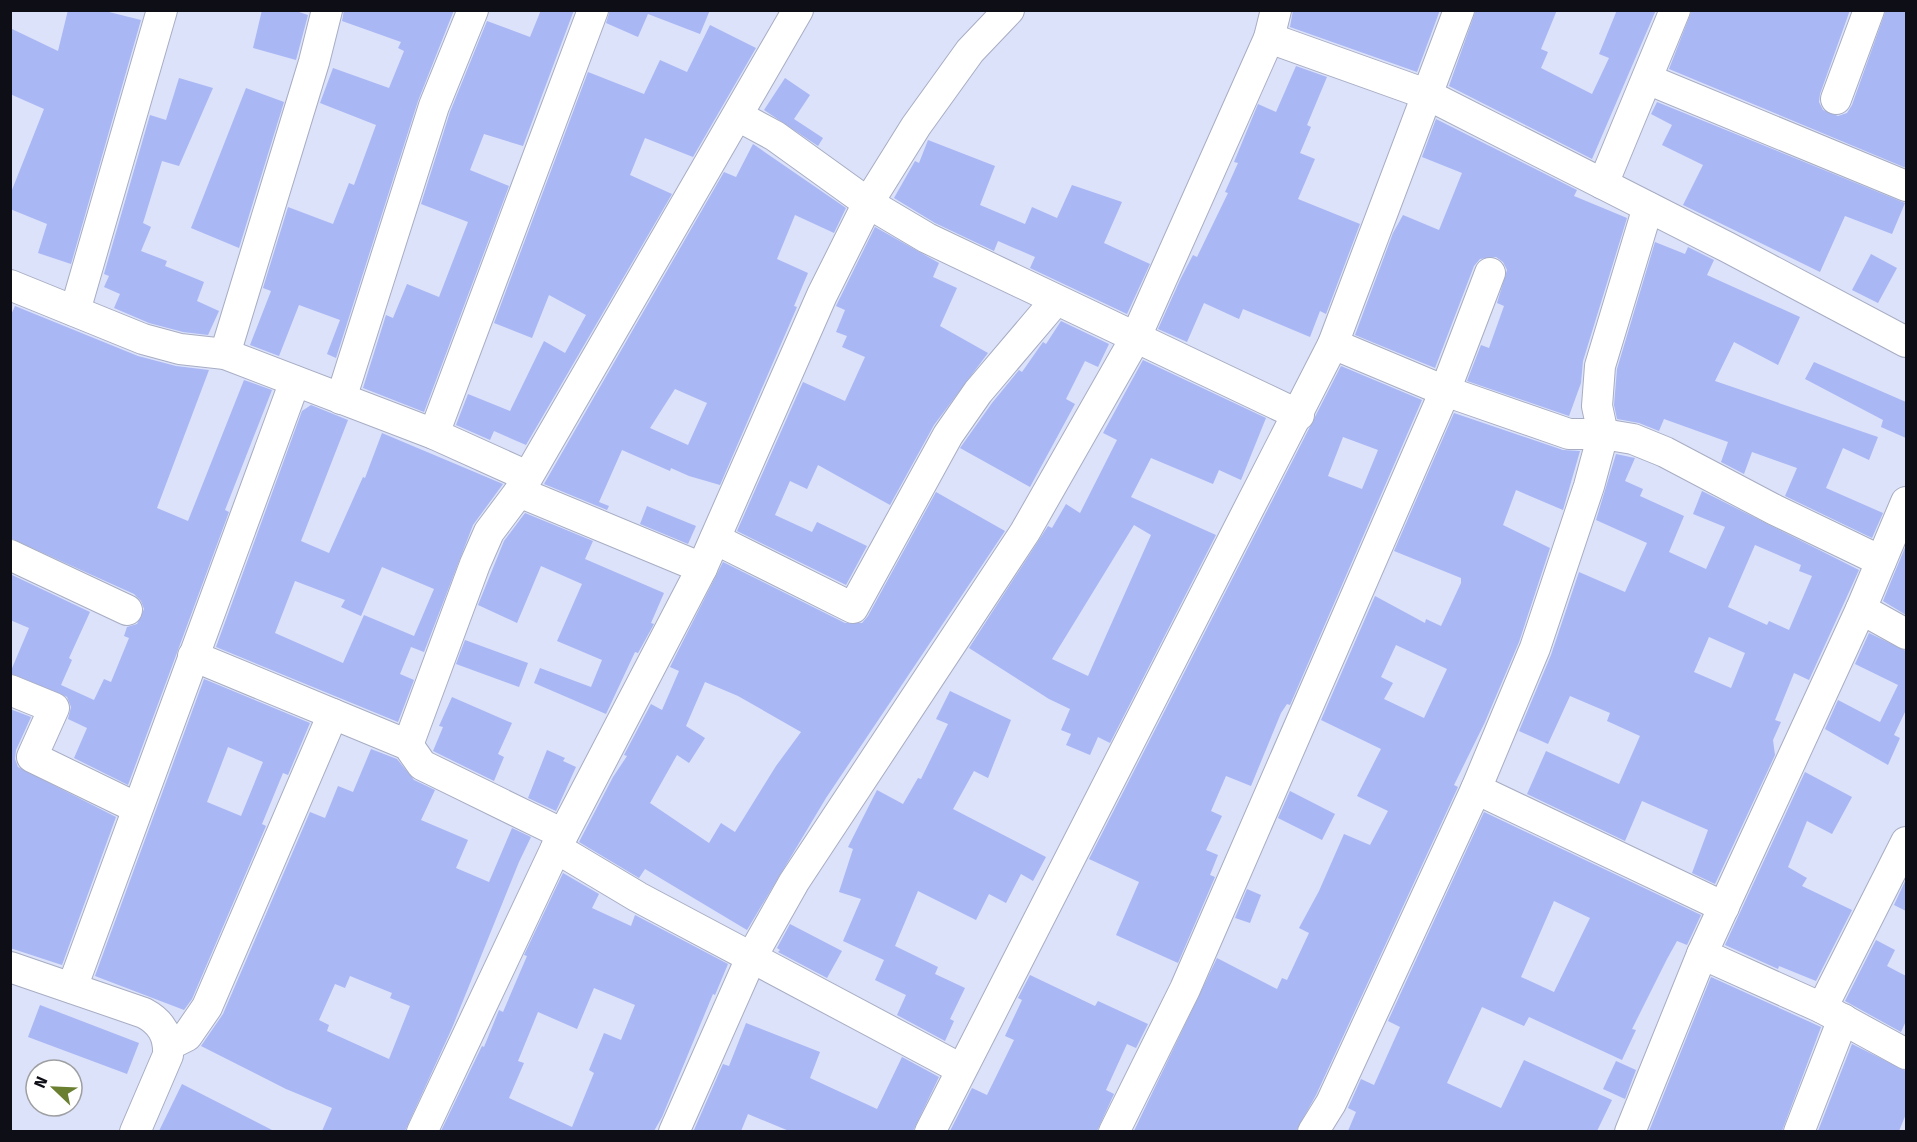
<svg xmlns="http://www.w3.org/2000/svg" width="1917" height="1142" font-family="'Fira Sans',sans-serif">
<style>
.building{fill:#a9b7f5;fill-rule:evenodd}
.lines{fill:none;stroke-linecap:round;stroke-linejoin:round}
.minor-casing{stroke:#a7adc3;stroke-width:32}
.minor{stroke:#fff;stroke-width:30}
</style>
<rect width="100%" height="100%" fill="#dce2f9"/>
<!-- building -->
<g class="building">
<polygon points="68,10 101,10 141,20 71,264 38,253 47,224 10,209 10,195 44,109 10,94 10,28 58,51"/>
<polygon points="262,10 293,10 308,15 296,60 253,48"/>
<polygon points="344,10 454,10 418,101 336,358 327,354 340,320 299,305 279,356 250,345 271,291 263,288 288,207 333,224 349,183 354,185 376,125 320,103 333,68 389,88 404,51 398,48 401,42 342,21"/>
<polygon points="541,10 574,10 523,146 484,134 470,170 509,186 424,412 363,388 386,315 393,318 407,284 439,297 468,222 421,204 450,112 487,21 530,37"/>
<polygon points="610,10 710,10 700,34 648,14 638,37 606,23"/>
<polygon points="1293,10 1440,10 1417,72 1290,27"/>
<polygon points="1476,10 1557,10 1541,49 1548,52 1541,68 1592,94 1609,58 1599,54 1617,10 1656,10 1592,159 1449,86"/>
<polygon points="1692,10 1850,10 1820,94 1819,102 1823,110 1838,116 1847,113 1852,105 1886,10 1906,10 1906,168 1669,69"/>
<polygon points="710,25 756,48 693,157 645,138 630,175 672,194 526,445 494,431 490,440 456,425 468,394 510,411 544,341 565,353 586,315 549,295 532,338 494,323 588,72 644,94 660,60 687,72"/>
<polygon points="1296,66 1327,77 1307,125 1311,127 1300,153 1315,159 1298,199 1360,224 1326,314 1320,311 1310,337 1243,309 1239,319 1204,303 1187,342 1158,329 1181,278 1193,255 1197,257 1228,193 1225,192 1238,163 1234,162 1258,104 1276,112"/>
<polygon points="179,78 213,88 179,166 162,161 143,223 151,227 141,251 167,261 165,266 204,282 197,301 219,311 208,335 183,332 149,323 114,308 120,294 104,287 109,276 104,274 150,115 166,120"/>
<polygon points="785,78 810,95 794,119 823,138 818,146 764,110"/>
<polygon points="246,88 284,102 239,248 191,228"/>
<polygon points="1657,102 1905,203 1892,234 1845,216 1820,272 1683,205 1703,165 1662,145 1672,125 1651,114"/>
<polygon points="1436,119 1577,190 1574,196 1627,218 1583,361 1581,383 1569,416 1467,381 1481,345 1489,348 1504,306 1497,303 1507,270 1503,262 1496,257 1480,259 1474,266 1435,368 1355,335 1393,233 1403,215 1439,230 1462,173 1422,157"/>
<polygon points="928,140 995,166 980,205 1025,224 1032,207 1057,218 1072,185 1122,202 1104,243 1150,264 1127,314 1030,268 1035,257 998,241 994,251 935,223 894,198 915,161 919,163"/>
<path d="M 753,144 L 846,208 L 834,233 L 795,215 L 777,259 L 808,273 L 794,306 L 797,307 L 720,485 L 689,476 L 671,468 L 670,471 L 622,450 L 599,502 L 609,506 L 607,510 L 544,484 L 724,172 L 736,177 ZM 675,389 L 707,403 L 688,445 L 650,428 Z"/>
<polygon points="875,227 939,263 933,277 957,288 940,326 988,353 934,425 890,505 818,465 807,489 790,481 775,515 812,532 817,522 867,546 846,585 737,531 803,382 845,401 865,357 842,347 847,336 836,332 845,310 836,306"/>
<polygon points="1655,242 1685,254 1688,247 1714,260 1707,275 1800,317 1778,365 1734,342 1715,381 1878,437 1869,460 1843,448 1826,488 1883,513 1872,538 1785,496 1797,468 1752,452 1744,474 1721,462 1728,442 1664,419 1659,431 1639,423 1617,419 1614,405 1617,369"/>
<polygon points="1871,254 1897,268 1878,303 1852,290"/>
<polygon points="15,306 138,356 176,366 209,370 157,508 188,521 244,380 272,390 225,510 229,512 128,785 74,758 87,728 68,719 71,707 67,697 10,673 29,628 10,620 10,574 90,612 69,658 72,660 61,685 94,700 104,679 111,682 129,638 124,636 127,627 137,624 144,609 141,601 134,594 10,538 10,317"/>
<polygon points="1061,321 1109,344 1098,367 1085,361 1066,399 1075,404 1030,487 960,448 992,403 1019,370 1022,372 1043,342 1046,344"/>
<path d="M 1143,360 L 1266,418 L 1241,480 L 1219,470 L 1213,484 L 1151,458 L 1131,497 L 1216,535 L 1110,743 L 1098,737 L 1090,755 L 1066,745 L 1071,734 L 1061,730 L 1070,709 L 1049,699 L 969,648 L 1048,526 L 1052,528 L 1066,504 L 1080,513 L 1117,440 L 1103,433 ZM 1134,525 L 1151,535 L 1088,676 L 1052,659 Z"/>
<polygon points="1814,362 1906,402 1906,438 1881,427 1883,420 1805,379"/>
<path d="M 1341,366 L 1422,400 L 1290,705 L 1287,704 L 1281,713 L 1251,786 L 1226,776 L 1211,811 L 1222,816 L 1206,850 L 1218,855 L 1210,875 L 1215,877 L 1178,963 L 1116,935 L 1139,882 L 1089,859 ZM 1343,437 L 1378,450 L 1362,489 L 1328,476 Z"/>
<path d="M 311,405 L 348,420 L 301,541 L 329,553 L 363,477 L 365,478 L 382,433 L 503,484 L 473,525 L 424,652 L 411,647 L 400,674 L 414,680 L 398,722 L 216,647 L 302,411 ZM 382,567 L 434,589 L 414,636 L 364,615 L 343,663 L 275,633 L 295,581 L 345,600 L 341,607 L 361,616 Z"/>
<path d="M 1454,413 L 1563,450 L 1580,451 L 1563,510 L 1516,490 L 1503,525 L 1550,548 L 1519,642 L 1485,722 L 1454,785 L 1458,787 L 1316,1095 L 1296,1131 L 1134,1131 L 1217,958 L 1277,989 L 1282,978 L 1287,980 L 1309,933 L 1299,928 L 1319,891 L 1344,834 L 1370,845 L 1388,811 L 1357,796 L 1381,749 L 1321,720 L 1375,596 L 1425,623 L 1426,619 L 1441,626 L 1461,583 L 1461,578 L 1394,551 ZM 1396,645 L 1447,669 L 1424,718 L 1384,699 L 1393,683 L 1381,677 Z"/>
<path d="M 1616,454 L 1635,458 L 1625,481 L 1643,489 L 1640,496 L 1684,516 L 1669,552 L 1706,569 L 1725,527 L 1693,514 L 1702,491 L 1859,570 L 1809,680 L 1794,673 L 1775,720 L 1781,722 L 1773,740 L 1775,755 L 1715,884 L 1692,873 L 1708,830 L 1642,801 L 1625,841 L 1527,794 L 1546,751 L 1619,784 L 1640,736 L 1607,721 L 1610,713 L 1570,696 L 1548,744 L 1519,731 L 1551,655 L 1579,572 L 1625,592 L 1647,543 L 1596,520 ZM 1755,545 L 1801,565 L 1799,571 L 1812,576 L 1789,630 L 1769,621 L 1767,625 L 1728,607 ZM 1709,637 L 1745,653 L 1731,688 L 1694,672 Z"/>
<path d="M 936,492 L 1005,531 L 826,798 L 747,930 L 645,869 L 639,878 L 579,842 L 613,777 L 627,756 L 624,755 L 651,704 L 662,710 L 679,671 L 670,667 L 723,562 L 845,623 L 862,623 L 868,616 ZM 705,682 L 738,696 L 801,732 L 776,766 L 735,832 L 721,823 L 709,843 L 650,803 L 677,755 L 689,763 L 705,738 L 686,726 Z"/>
<polygon points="647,506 696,526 688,544 640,524"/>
<polygon points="525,513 593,541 585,559 664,593 651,623 654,624 638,653 635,652 606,714 534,683 540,668 591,687 602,660 557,641 582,584 541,566 517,623 478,605 504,541"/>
<polygon points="1906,545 1906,615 1883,601"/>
<polygon points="1869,633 1906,651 1906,710 1894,735 1900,738 1888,765 1825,729 1838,700 1880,722 1898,685 1855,664"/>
<polygon points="465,640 528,663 519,687 456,664"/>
<path d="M 204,679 L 310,723 L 288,775 L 283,773 L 262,824 L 266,826 L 192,999 L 184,1010 L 95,976 ZM 228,747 L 263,762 L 241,816 L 207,802 Z"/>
<polygon points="950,691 1011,720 988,778 974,771 953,809 1046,857 1033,881 1021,874 1006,903 989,894 976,920 918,891 895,946 938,967 935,974 965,988 950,1019 954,1021 945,1041 897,1015 906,995 875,980 884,960 843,941 861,899 839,892 853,849 848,847 877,790 903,804 918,778 921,779 948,724 936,719"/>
<polygon points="452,697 512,723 498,754 504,757 494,781 433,751 443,727 439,726"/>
<polygon points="10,709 31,717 16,750 15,759 18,767 116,817 62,965 10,948"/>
<path d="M 371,749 L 397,759 L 414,780 L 435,790 L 421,820 L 468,840 L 456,868 L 489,882 L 512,828 L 531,837 L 519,862 L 452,1028 L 405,1131 L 322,1131 L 332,1108 L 286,1089 L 201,1046 L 223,1014 L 310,812 L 325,818 L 338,786 L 353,792 ZM 350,976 L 392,993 L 390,998 L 410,1006 L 389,1059 L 327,1031 L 329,1025 L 319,1020 L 335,984 L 345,988 Z"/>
<polygon points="547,750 565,758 563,761 576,767 556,811 528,798"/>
<polygon points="1805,772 1852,797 1832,834 1807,821 1788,867 1807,878 1802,886 1852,910 1816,981 1779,966 1778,969 1725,945"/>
<polygon points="1290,791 1335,814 1322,840 1278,818"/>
<path d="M 1484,812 L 1701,915 L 1687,945 L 1677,941 L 1667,959 L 1632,1029 L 1636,1030 L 1622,1060 L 1529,1017 L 1524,1026 L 1482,1007 L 1447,1083 L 1501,1108 L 1524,1060 L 1612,1100 L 1597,1131 L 1348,1131 L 1356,1112 L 1348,1108 L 1361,1079 L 1374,1085 L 1400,1027 L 1388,1021 ZM 1554,901 L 1590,918 L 1554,992 L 1521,977 Z"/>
<path d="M 563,873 L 599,894 L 592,908 L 631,926 L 635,915 L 728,964 L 715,995 L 713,994 L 662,1117 L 654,1131 L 441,1131 L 482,1046 L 484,1047 L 499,1010 L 503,1012 L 527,956 L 524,955 ZM 594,988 L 635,1005 L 621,1040 L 604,1033 L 589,1070 L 594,1073 L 572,1127 L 509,1098 L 524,1063 L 518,1061 L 538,1012 L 577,1029 Z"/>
<polygon points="1906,879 1906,911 1894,905"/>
<polygon points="1247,889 1261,895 1250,923 1235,918"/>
<polygon points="790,924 842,951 827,978 778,952 780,950 777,948"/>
<polygon points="1876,940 1895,950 1887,966 1906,976 1906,1021 1901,1032 1845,1001"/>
<polygon points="1030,975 1095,1006 1098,1001 1148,1024 1136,1048 1127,1044 1106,1090 1114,1094 1097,1131 950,1131 972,1088 987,1095 1014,1040 1005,1036 1022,1000 1018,998"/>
<polygon points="1711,977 1821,1027 1782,1131 1649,1131"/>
<polygon points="40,1005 139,1043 127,1074 28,1037"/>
<polygon points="746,1023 820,1052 810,1078 877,1109 902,1057 939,1077 913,1131 789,1131 748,1114 741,1131 694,1130 723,1064 729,1066"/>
<polygon points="1852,1044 1906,1071 1906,1114 1899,1131 1818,1131"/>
<polygon points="1616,1061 1636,1070 1625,1099 1603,1089"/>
<polygon points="182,1084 274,1131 159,1131"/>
</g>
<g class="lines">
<!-- minor casing -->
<g class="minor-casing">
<g id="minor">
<polyline points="1269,38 1426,94 1727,247 1906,342"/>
<polyline points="1647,79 1906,186"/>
<polyline points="1836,99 1869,10"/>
<polyline points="738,116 775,136 868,203 927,238 1299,415"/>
<polyline points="1603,184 1675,10"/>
<polyline points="10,285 143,339 180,349 225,354 434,434 527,476"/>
<polyline points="75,311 162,10"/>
<polyline points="1333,344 1445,391 1569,434 1603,434 1633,439 1665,452 1775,510 1881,561"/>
<polyline points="225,354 314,62 327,10"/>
<polyline points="341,399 434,106 473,10"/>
<polyline points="434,434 593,10"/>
<polyline points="519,492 702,568"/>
<polyline points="715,539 853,608 948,435 978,392 1056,300"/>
<polyline points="10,555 127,610"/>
<polyline points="1861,609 1906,634"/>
<polyline points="193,656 333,714"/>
<polyline points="10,690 54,708 32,757 137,808"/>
<polyline points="408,745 475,564 489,532 519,492 798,10"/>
<polyline points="1476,789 1724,907"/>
<polyline points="556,848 638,897 961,1069"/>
<polyline points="1702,954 1822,1008 1906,1054"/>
<path d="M 10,967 L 144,1013 C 161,1022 169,1035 168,1055 L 135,1132"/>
<polyline points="72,988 295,381"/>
<polyline points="1822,1008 1906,842"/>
<polyline points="169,1045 187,1036 207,1007 333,714 408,745 422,765 563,834"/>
<polyline points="422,1132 556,848 702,568 822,295 868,203 916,126 970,51 1009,10"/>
<polyline points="674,1132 751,958 794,882 1025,532 1135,339 1269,38 1276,10"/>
<polyline points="930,1132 1333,344 1459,10"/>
<polyline points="1114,1132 1185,989 1445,391 1490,273"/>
<polyline points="1313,1132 1331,1103 1476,789 1535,648 1589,486 1603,434 1597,406 1600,366 1648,207"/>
<polyline points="1630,1132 1702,954 1861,609 1906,502"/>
<polyline points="1799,1132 1843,1019"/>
</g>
</g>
<!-- minor -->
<use href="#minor" class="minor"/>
</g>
<!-- border -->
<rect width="1917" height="1142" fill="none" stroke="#0d0e16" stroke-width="24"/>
<!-- north arrow -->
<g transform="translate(54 1088) rotate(293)"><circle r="28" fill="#ffffff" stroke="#9e9fa2" stroke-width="1.5"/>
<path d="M0-4.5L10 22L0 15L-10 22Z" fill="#6a7f30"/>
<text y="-9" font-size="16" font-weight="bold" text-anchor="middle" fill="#0d0e16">N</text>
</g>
</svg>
